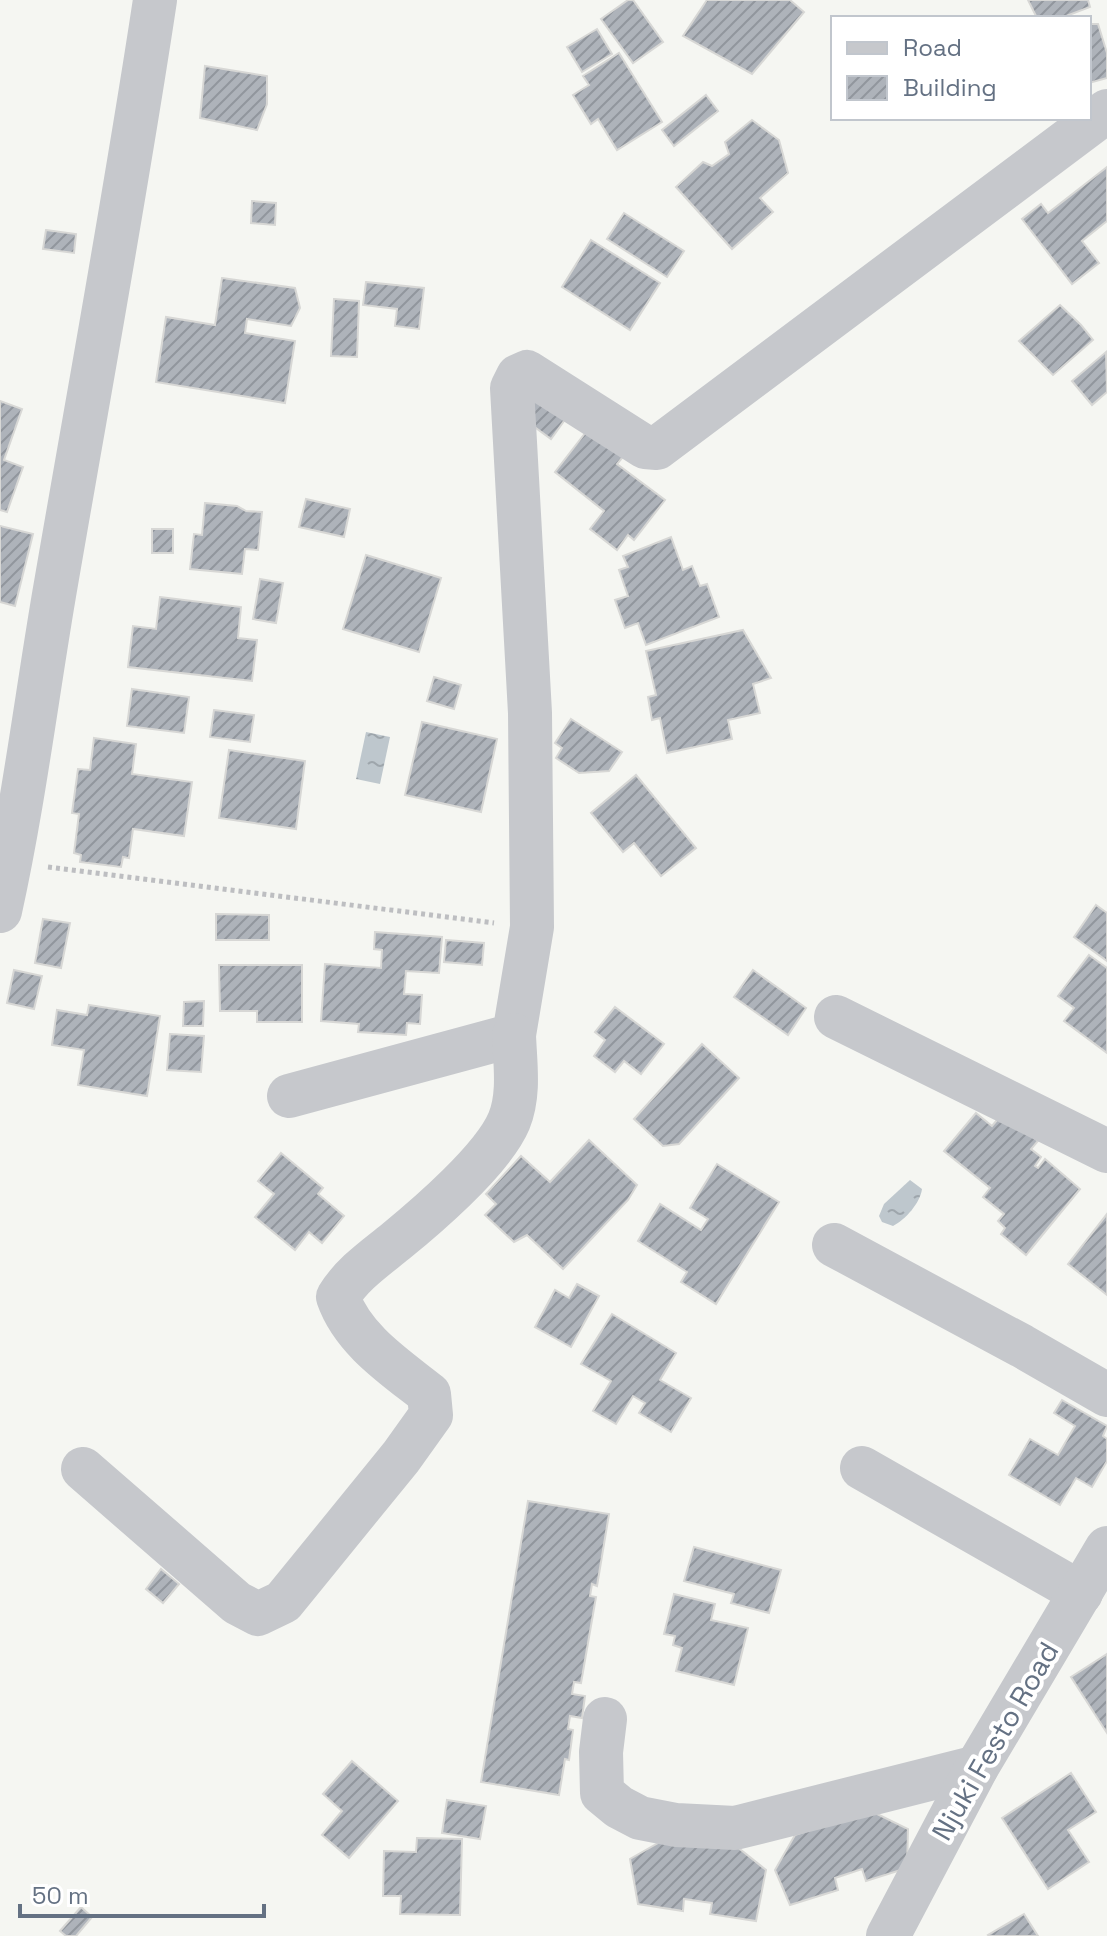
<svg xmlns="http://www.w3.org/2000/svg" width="1107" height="1936" font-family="'Space Grotesk',sans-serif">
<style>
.water{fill:url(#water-ripples)}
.building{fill:url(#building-hatch);stroke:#d7d7d5;stroke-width:2}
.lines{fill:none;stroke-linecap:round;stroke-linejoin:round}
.path{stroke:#bdbec1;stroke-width:5;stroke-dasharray:4 4;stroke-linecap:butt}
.minor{stroke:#c6c8cc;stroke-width:44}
.labels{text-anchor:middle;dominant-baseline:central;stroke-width:8;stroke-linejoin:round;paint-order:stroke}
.street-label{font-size:28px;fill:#647183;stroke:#fff}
</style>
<defs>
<pattern id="water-ripples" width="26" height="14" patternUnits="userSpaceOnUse" patternTransform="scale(2)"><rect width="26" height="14" fill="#bec7cd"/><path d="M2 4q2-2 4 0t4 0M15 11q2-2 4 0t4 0" fill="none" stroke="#9ea6ac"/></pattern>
<pattern id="building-hatch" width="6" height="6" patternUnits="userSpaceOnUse" patternTransform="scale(2)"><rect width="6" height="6" fill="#aeb3ba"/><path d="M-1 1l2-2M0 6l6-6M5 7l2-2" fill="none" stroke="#91969d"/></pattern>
</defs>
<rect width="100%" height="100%" fill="#f5f6f2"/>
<!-- water -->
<g class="water">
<polygon points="366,732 390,737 380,784 356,779"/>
<path d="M 910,1180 L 922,1189 C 920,1203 906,1219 893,1226 L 882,1222 L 879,1216 L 884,1204 Z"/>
</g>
<!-- building -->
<g class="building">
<polygon points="628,0 633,0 663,42 633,63 601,19"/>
<polygon points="707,0 790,0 804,12 752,74 683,36"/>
<polygon points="1028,0 1088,0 1090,7 1061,18 1037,18"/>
<polygon points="1089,24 1098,24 1107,53 1107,78 1089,83"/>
<polygon points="597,29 612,54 582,72 567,47"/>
<polygon points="619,53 662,122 617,150 598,119 591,124 573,95 589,85 583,76"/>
<polygon points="205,66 267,76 267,104 257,130 200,118"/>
<polygon points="706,95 718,111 674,146 662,130"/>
<polygon points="752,120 779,140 788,173 760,198 773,212 732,249 676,187 703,162 712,166 729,154 725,142"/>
<polygon points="1107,167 1107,221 1082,241 1099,263 1072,284 1022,219 1041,204 1048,213"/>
<polygon points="252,201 276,203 275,225 251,223"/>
<polygon points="624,213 684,251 667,277 607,239"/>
<polygon points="46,230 76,234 74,253 43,249"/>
<polygon points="591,240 660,283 630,330 562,287"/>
<polygon points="222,278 295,288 300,308 291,326 247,319 245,333 295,341 285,403 156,382 166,317 215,325"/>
<polygon points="366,282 424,288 419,329 395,326 397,309 363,305"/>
<polygon points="334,299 359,301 357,357 331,356"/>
<polygon points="1060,305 1081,325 1093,340 1053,375 1019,341"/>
<polygon points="1106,352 1107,392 1092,405 1072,381"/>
<polygon points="539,392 569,414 551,439 521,417"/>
<polygon points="0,401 22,409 4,460 23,467 7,512 0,510"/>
<polygon points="586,432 626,453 617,464 665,500 634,540 628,535 617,550 590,529 604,511 555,472"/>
<polygon points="306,499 350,509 344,537 299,527"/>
<polygon points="205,503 237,506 246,511 262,512 258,550 245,549 242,574 190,569 194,534 202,535"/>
<polygon points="0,526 33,534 15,606 0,602"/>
<rect x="152" y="529" width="21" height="24"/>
<polygon points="671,537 683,570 692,566 700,586 707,584 719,617 646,645 638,623 625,628 615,600 628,596 619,570 628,567 623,556"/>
<polygon points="366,555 441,578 419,652 343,629"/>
<polygon points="260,579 283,583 276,623 253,619"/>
<polygon points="160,597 241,607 238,638 257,640 252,681 128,667 133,626 156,629"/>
<polygon points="743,630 771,678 753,684 760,713 728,720 732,739 667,753 660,718 652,720 648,697 656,695 646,651"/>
<polygon points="434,677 461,685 454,709 427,701"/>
<polygon points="132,689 189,697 184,733 127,726"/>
<polygon points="214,710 254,715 250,742 210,737"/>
<polygon points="571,719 622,752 609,771 579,773 556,758 562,748 555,743"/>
<polygon points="422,722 497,739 481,812 405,795"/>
<polygon points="94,738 136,744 132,774 192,782 184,836 133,829 129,858 123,857 121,867 80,862 81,855 74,853 79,814 72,813 78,769 90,770"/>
<polygon points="229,750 305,761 296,829 219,818"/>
<polygon points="636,775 696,848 661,876 634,843 623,852 591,813"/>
<polygon points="1096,905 1107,913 1107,961 1074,937"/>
<polygon points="216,914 269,915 269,940 216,940"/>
<polygon points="43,919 70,923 61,968 35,963"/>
<polygon points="375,932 442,937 439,973 406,971 404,994 422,995 420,1024 407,1023 406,1035 358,1032 359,1024 321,1021 325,964 381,968 382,950 374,949"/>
<polygon points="446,940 484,943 482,965 444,962"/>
<polygon points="1089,955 1107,968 1107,1053 1064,1021 1074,1008 1058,996"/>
<polygon points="219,965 302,965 302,1022 257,1022 257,1011 220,1011"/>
<polygon points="14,970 42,976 34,1009 7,1003"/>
<polygon points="753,970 806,1008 788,1035 734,997"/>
<polygon points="204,1001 203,1026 183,1026 184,1002"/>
<polygon points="89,1005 160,1016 147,1096 78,1085 84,1050 52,1045 57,1010 87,1015"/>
<polygon points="615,1007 664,1044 641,1074 624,1061 615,1072 594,1056 605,1040 595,1032"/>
<polygon points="170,1034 204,1036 201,1072 167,1070"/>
<polygon points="702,1044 739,1078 679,1144 663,1146 634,1119"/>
<polygon points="976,1113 992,1126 1003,1113 1038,1141 1031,1149 1041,1157 1035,1166 1038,1168 1045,1159 1080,1189 1026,1255 1001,1234 1005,1228 998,1221 1004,1214 983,1197 990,1188 944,1151"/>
<polygon points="589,1140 637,1185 628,1200 563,1269 527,1235 514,1242 485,1215 496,1204 486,1194 521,1156 550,1182"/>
<polygon points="281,1153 323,1188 318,1194 344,1216 322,1243 309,1232 295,1250 255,1217 274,1194 258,1181"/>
<polygon points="717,1164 779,1202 716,1304 681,1282 687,1272 638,1241 660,1204 701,1230 708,1219 690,1208"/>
<polygon points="1107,1214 1107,1295 1068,1264"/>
<polygon points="577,1284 599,1296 571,1347 535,1327 555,1290 569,1298"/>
<polygon points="612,1314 676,1353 660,1380 691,1398 671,1432 639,1413 645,1403 633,1396 616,1424 593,1411 611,1381 581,1364"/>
<polygon points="1062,1400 1107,1426 1103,1436 1107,1439 1107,1461 1092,1487 1076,1478 1060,1505 1009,1475 1030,1439 1058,1455 1075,1426 1054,1413"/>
<polygon points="528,1501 609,1514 597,1586 592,1584 590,1596 596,1597 581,1683 574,1682 572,1694 585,1696 582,1718 570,1716 568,1729 573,1730 569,1760 565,1759 559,1795 481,1782"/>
<polygon points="694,1547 781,1570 769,1613 731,1603 734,1594 684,1581"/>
<polygon points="161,1569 179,1584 163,1603 146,1589"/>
<polygon points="674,1594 715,1604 711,1620 748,1628 734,1685 676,1671 682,1648 673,1645 675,1636 664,1634"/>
<polygon points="1107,1654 1107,1733 1071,1677"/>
<polygon points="352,1761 398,1801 349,1858 322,1835 342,1811 323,1794"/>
<polygon points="1071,1773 1096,1812 1068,1830 1089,1862 1048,1889 1002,1818"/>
<polygon points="447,1800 486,1806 480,1839 442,1833"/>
<polygon points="869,1810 908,1829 907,1868 866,1881 862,1869 835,1878 838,1890 790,1905 775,1870 795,1835"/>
<polygon points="417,1838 462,1839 460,1915 400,1914 401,1896 383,1896 384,1851 416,1852"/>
<polygon points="667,1838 736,1846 766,1870 756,1921 710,1914 712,1903 684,1899 683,1911 638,1904 630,1859"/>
<polygon points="81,1907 92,1917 76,1936 66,1936 60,1931"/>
<polygon points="1024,1914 1038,1936 989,1936 988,1935"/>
</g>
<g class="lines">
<!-- path -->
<polyline class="path" points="48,867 494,923"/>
<!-- minor -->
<g class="minor">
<path d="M 0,911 C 23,807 36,701 54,595 C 88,397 125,199 155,0"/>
<polyline points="836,1017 1107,1151"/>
<polyline points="289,1096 514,1035 532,927 530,713 512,388 518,376 527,372 645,447 657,448 1107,111"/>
<polyline points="834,1245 1022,1346 1107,1395"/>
<polyline points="862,1468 1081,1593"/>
<path d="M 83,1469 L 237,1603 L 258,1614 L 283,1602 L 401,1457 L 431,1415 L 429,1394 C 395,1367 353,1340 338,1297 C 352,1274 374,1259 395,1242 C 428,1215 493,1159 509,1121 C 520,1094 515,1063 514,1035"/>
<polyline points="605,1719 601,1752 602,1793 619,1807 640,1818 676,1825 735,1828 977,1767"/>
<polyline points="888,1936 977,1767 1107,1548"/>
</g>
</g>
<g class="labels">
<!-- street labels -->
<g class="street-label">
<text transform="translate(995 1741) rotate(-60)">Njuki Festo Road</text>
</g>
</g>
<!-- legend -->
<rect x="831" y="16" width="260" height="104" fill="#ffffff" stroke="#c1c6cd" stroke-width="2"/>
<rect x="847" y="42" width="40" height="12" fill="#c6c8cc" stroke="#c1c6cd" stroke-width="2"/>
<text x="903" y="56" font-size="24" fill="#647183">Road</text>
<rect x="847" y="76" width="40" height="24" fill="url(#building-hatch)" stroke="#c1c6cd" stroke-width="2"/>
<text x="903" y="96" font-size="24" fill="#647183">Building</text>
<!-- scale -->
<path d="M20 1904v12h244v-12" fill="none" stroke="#647183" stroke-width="4"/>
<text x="32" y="1904" font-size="24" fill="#647183" stroke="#ffffff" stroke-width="6" paint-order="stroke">50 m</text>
</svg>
